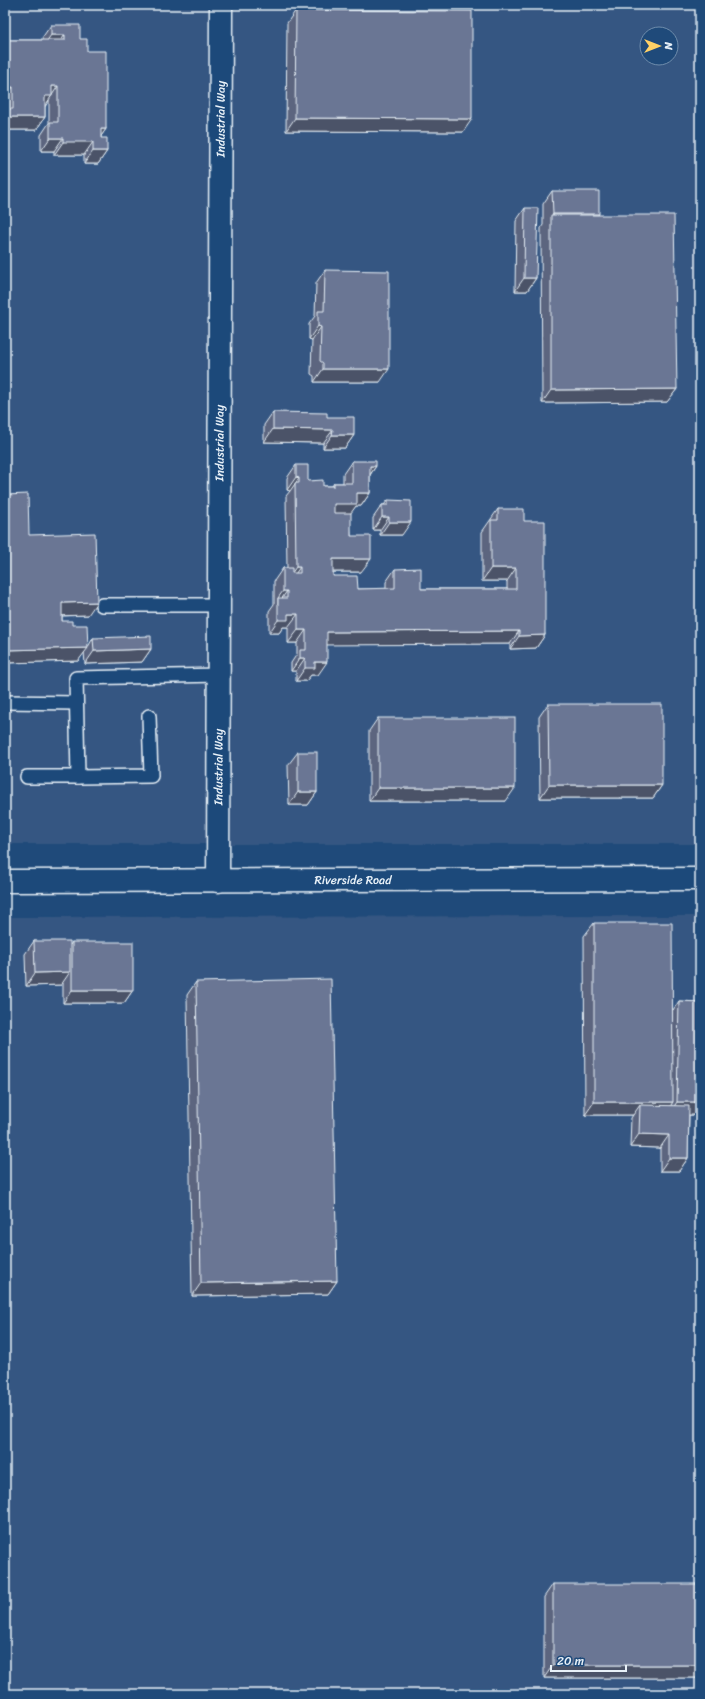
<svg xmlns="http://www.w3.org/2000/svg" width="705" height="1699" font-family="Sriracha,sans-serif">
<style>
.built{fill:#365782;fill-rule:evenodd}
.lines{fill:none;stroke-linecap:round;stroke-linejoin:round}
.lane-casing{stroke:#e8f1f8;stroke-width:16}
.street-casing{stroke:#e8f1f8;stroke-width:25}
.secondary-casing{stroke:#e8f1f8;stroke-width:25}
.lane{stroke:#1f4a7a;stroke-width:13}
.street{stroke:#1f4a7a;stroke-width:22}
.secondary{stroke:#1f4a7a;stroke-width:22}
.wall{fill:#5c657f;stroke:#e8f1f8}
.shaded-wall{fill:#4b5368;stroke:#e8f1f8}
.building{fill:#6b7694;stroke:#e8f1f8}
.labels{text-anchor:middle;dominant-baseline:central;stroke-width:4;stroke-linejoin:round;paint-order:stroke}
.street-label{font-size:12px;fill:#e8f1f8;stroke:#1f4a7a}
</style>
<rect width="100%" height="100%" fill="#1f4a7a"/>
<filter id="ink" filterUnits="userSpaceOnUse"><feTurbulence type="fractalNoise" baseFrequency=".025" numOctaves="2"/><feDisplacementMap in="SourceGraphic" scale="8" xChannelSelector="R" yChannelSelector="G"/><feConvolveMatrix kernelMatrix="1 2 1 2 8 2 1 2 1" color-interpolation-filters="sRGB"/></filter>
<g filter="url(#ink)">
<!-- built -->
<g class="built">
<path d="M 5,5 L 700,5 L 700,844 L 5,844 ZM 647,34 L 671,34 L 671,58 L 647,58 Z"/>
<polygon points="700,916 700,1694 5,1694 5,917"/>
</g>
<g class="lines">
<!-- lane casing -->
<g class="lane-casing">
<g id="lane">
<polyline points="102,605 219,605"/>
<polyline points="5,702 76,703"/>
<polyline points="27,777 78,777 76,678 220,675"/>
<polyline points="78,777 151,776 149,716"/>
</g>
</g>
<!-- street casing -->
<g class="street-casing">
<g id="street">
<path id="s1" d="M 218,881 L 221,5"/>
</g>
</g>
<!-- secondary casing -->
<g class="secondary-casing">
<g id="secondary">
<path id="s2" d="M 5,881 L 700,879"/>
</g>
</g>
<!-- lane -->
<use href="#lane" class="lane"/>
<!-- street -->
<use href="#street" class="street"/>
<!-- secondary -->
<use href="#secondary" class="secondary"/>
</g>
<!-- wall -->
<g class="wall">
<polygon points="296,10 463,132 286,131 287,23"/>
<polygon points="51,25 80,39 87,51 106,129 101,136 101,138 107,151 98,164 84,164 84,155 54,155 54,151 41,151 41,135 49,123 49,100 45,107 45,117 36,130 5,130 5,40 42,40 42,38"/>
<polygon points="552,191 599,214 598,215 677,389 667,402 542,403 541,228 543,225 543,204"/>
<polygon points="525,208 536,278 527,291 515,291 516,221"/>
<polygon points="325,270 380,382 314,382 314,376 311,374 312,340 309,339 309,324 315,316 316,283"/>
<polygon points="273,412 327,417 354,435 345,448 323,448 323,443 264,442 264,425"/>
<polygon points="352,461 376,466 370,475 370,493 361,506 356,506 350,513 351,536 361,572 333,572 333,576 358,589 386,589 386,582 395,569 421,589 507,589 507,581 482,581 482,532 498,509 524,521 545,635 536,648 510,649 510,644 327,644 318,675 311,675 306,681 296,681 296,671 291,671 291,663 297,654 297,643 288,643 288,627 283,627 279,633 269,633 269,611 274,604 274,581 283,568 287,568 286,496 290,491 287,490 287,478 296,465 308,481 323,486 332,486 334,483 343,483 343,474"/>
<polygon points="388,500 402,535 380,535 380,530 373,530 373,518 382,505 384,505"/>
<polygon points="29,535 88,615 62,616 62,621 72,625 88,647 93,638 151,649 142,662 85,664 84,652 78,661 5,663"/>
<polygon points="548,704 662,785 653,798 540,798 539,717"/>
<polygon points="378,718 506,801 369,801 369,731"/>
<polygon points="298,752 317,792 308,805 289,805 288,765"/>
<polygon points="594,923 673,1010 679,1001 700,1002 700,1115 689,1115 688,1158 679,1171 660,1171 660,1148 630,1147 631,1118 633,1115 585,1115 584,936"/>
<polygon points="34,941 70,945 72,942 133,990 124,1003 63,1003 63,983 61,985 26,986 25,954"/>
<polygon points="196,982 337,1281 328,1294 192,1296 187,995"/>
<polygon points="553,1584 700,1678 544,1678 544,1597"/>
</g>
<!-- shaded-wall -->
<g class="shaded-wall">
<polygon points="51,35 65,35 55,48 42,48"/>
<polygon points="52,86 58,86 43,109 45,96"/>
<polygon points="5,87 13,87 5,98"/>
<polygon points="7,117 45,117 36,130 5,130 5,120"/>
<polygon points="295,118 472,119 463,132 286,131"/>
<polygon points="101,129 106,129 97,142 93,142 84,155 54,155 63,142"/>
<polygon points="50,138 63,138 54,151 41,151"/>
<polygon points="93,151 107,151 98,164 84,164"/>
<polygon points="553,214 599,214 589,227 551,217"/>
<polygon points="524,278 536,278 527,291 515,291"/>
<polygon points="318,326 321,327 312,340 309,339"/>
<polygon points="323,369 389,369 380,382 314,382"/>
<polygon points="677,389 667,402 542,403 551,390"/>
<polygon points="273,429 333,430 323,443 264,442"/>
<polygon points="332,435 354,435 345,448 323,448"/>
<polygon points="370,466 376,466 367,479"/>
<polygon points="296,477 299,478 290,491 287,490"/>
<polygon points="357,493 370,493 361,506 356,506 348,517 325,517 334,504"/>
<polygon points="382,517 389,517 380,530 373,530"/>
<polygon points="389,522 411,522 402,535 380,535"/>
<polygon points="333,559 371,559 361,572 324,572"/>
<polygon points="296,567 300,567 291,580 287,580"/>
<polygon points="491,568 516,568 507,581 482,581"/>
<polygon points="283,591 287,591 278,604 278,598"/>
<polygon points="97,602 88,615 53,616 62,603"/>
<polygon points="288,614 298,614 288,627 283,627 279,633 269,633 278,620"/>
<polygon points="298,630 306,630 297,643 288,643"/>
<polygon points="519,631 510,644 318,645 327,632"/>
<polygon points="545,635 536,648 510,649 519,636"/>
<polygon points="88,648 78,661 5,663 5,650"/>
<polygon points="151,649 142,662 85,664 94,651"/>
<polygon points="300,658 305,658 296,671 291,671"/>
<polygon points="315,662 327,662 318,675 311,675 306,681 296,681 305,668"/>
<polygon points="549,785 662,785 653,798 540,798"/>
<polygon points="378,788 515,788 506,801 369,801"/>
<polygon points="298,792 317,792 308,805 289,805"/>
<polygon points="70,972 61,985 26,986 35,973"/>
<polygon points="72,990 133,990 124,1003 63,1003"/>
<polygon points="594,1102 673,1102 664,1115 640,1105 633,1115 585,1115"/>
<polygon points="677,1102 700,1102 700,1115 668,1115"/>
<polygon points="639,1134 669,1135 660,1148 630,1147"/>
<polygon points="669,1158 688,1158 679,1171 660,1171"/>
<polygon points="337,1281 328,1294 192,1296 201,1283"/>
<polygon points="553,1665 700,1665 700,1678 544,1678"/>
</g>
<!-- building -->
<g class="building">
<polygon points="296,10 472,11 472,119 295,118"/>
<polygon points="51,25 80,25 80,39 87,39 87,51 106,51 106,129 101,129 101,138 107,138 107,151 93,151 93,142 63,142 63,138 50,138 50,122 58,122 58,86 52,86 52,96 45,96 45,117 7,117 7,108 5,108 5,99 6,99 6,104 9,109 13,109 13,87 5,87 5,40 65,40 65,35 51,35"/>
<polygon points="552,191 599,191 599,214 553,214"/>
<polygon points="525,208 538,208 536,278 524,278"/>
<polygon points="551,215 674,215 677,389 551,390"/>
<polygon points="325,270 389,271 389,369 323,369 323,363 320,361 321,327 318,326 318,311 324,311"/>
<polygon points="273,412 327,413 327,417 354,417 354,435 332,435 333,430 273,429"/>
<polygon points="352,461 376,461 376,466 370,466 370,493 357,493 357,504 334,504 334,513 351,513 351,536 371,536 371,559 333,559 333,576 357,576 358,589 395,588 395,569 421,568 421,589 516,589 516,568 491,568 491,520 498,520 498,509 524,509 524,521 545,521 545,635 519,636 519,631 327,632 327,662 315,662 315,668 305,668 305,658 300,658 300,650 306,650 306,630 298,630 298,614 288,614 288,620 278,620 278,598 287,598 287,591 283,591 283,568 292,568 292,573 300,573 300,567 296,567 295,483 299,483 299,478 296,477 296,465 308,465 308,481 323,480 323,486 334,486 334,483 352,483"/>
<polygon points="28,494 29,535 95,533 97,602 62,603 62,621 72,621 72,625 87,625 88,648 5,650 5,495"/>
<polygon points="388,500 411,501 411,522 389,522 389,517 382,517 382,505 388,505"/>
<polygon points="151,636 151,649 94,651 93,638"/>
<polygon points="548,704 662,704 662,785 549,785"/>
<rect x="378" y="718" width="137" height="70"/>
<rect x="298" y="752" width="19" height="40"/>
<polygon points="594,923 672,923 673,1102 594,1102"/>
<polygon points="34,941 70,941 70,972 35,973"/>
<rect x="72" y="942" width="61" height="48"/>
<polygon points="331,979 337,1281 201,1283 196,982"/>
<polygon points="679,1001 700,1002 700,1102 677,1102"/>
<polygon points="640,1105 689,1106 688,1158 669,1158 669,1135 639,1134"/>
<rect x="553" y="1584" width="147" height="81"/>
</g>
</g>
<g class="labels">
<!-- street labels -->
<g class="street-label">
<text stroke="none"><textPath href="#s1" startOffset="762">Industrial Way</textPath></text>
<text stroke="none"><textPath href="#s1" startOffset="438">Industrial Way</textPath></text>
<text stroke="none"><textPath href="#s1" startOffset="114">Industrial Way</textPath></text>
<text stroke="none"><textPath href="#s2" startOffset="348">Riverside Road</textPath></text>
</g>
</g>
<!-- margin -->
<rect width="705" height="1699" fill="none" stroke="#1f4a7a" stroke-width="20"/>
<rect x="10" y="10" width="685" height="1679" fill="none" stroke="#e8f1f8" stroke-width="1.5" filter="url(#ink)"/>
<!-- north arrow -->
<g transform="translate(659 46) rotate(90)"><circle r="19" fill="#1f4a7a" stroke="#6f8dac"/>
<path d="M0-3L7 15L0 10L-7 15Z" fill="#ffd166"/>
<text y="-6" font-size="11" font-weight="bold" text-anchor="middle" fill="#e8f1f8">N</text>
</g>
<!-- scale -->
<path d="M551 1665v6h75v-6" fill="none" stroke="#e8f1f8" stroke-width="2"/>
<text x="557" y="1665" font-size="12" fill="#e8f1f8" stroke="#1f4a7a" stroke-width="3" paint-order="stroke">20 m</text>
</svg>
